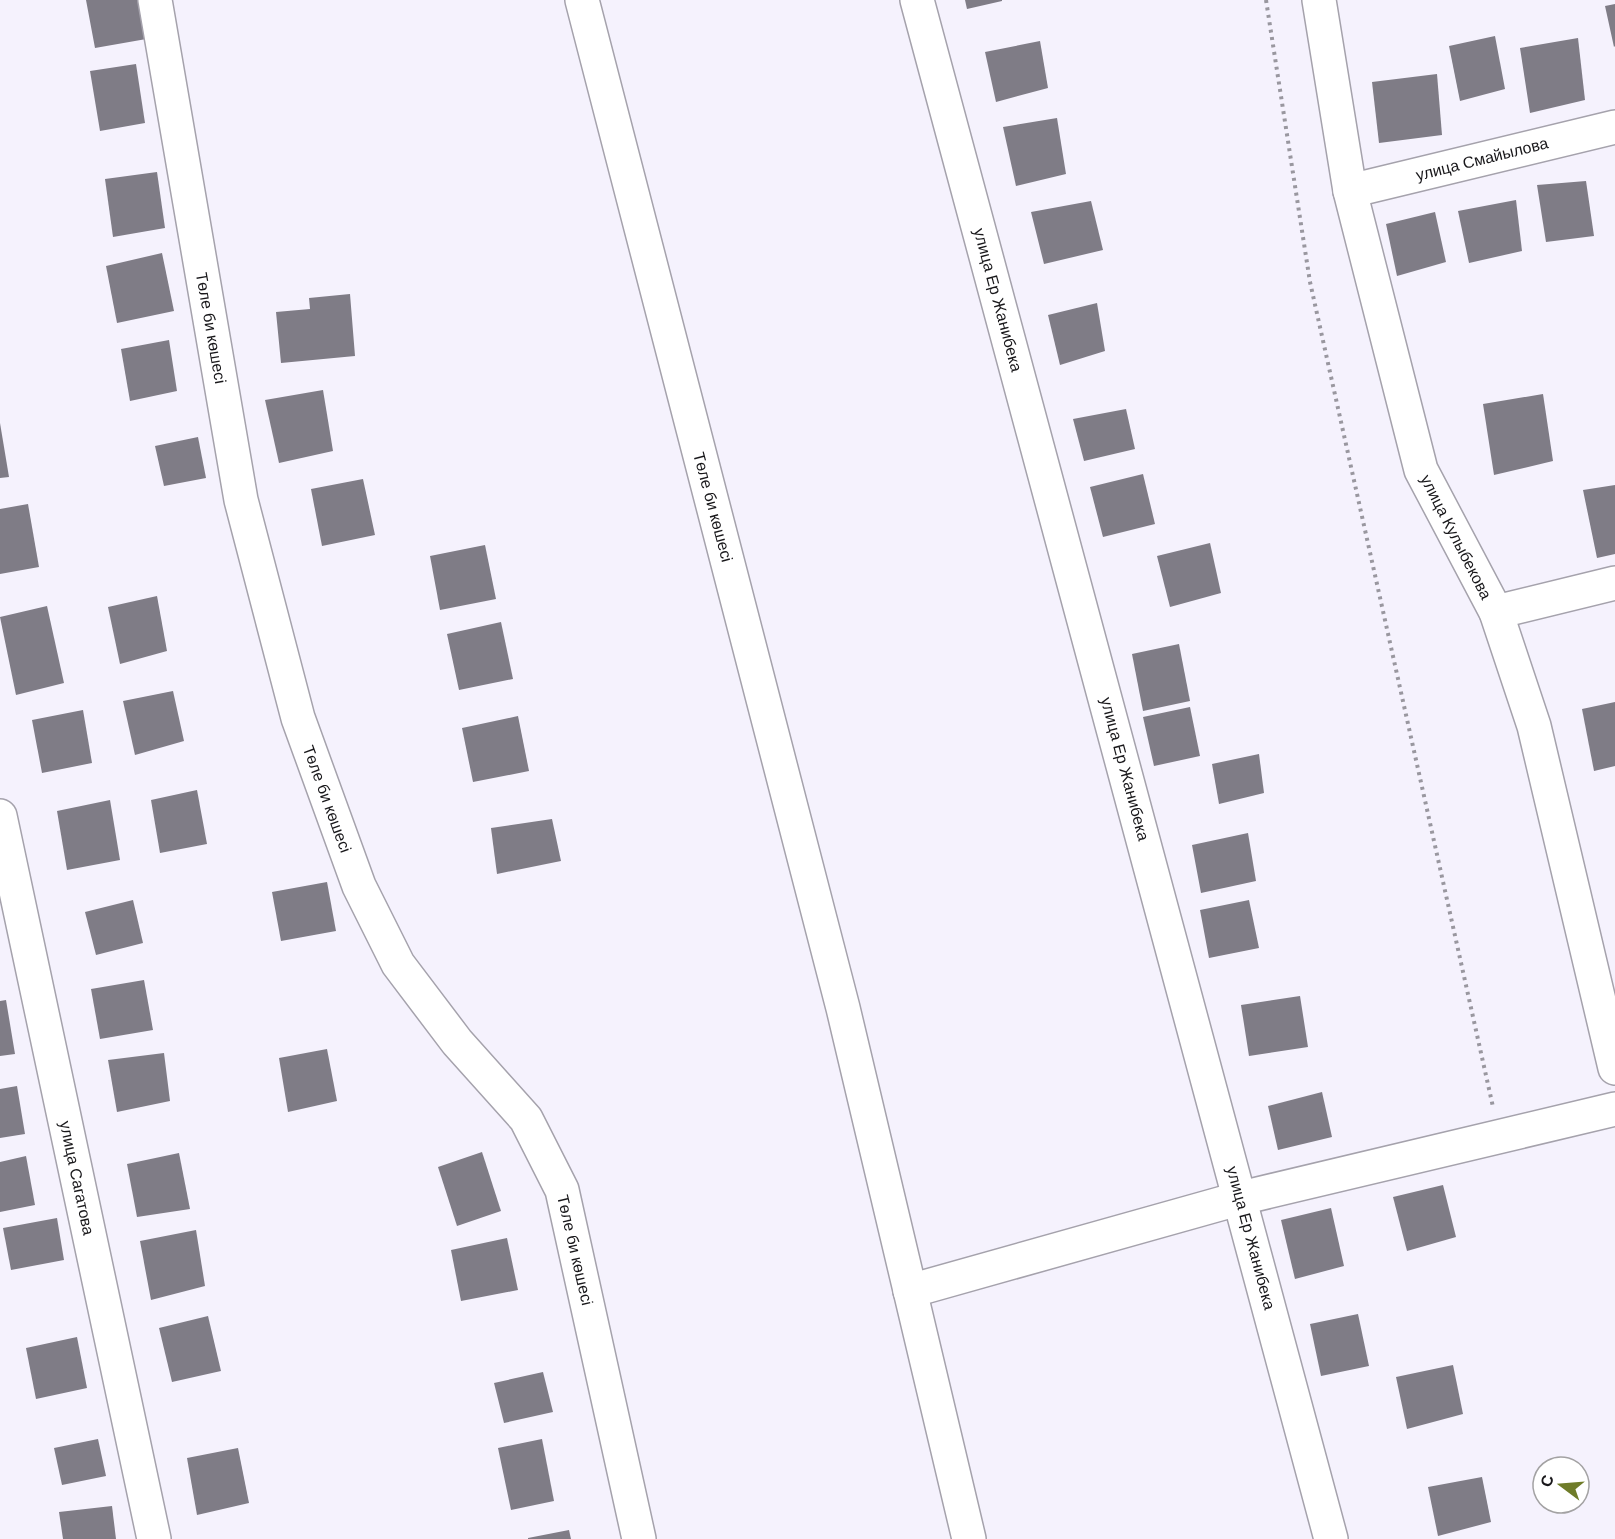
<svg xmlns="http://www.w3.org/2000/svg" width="1615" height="1539" font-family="'DM Sans',sans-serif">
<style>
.building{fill:#7f7c86}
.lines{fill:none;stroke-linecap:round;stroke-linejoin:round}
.minor-casing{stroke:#a5a2ac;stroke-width:36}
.path{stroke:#99979f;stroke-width:4;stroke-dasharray:3 4.5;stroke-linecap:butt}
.minor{stroke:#fff;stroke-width:33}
.labels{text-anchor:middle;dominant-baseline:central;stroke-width:4.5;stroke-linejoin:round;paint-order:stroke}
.street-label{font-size:16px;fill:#18171a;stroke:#fff}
</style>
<rect width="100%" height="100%" fill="#f5f2fd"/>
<!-- building -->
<g class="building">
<polygon points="86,0 145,0 152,38 95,48"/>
<polygon points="965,0 1002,0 1002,1 967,9"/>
<polygon points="1615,4 1615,46 1614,47 1605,6"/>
<polygon points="1495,36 1505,89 1460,101 1449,46"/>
<polygon points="1578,38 1585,100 1530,113 1520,48"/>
<polygon points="1040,41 1048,88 996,102 985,52"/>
<polygon points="136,64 145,123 100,131 90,71"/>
<polygon points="1437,74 1442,135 1379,143 1372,82"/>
<polygon points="1057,118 1066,174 1016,186 1003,127"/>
<polygon points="157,172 165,228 113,237 105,179"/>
<polygon points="1586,181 1594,236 1546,242 1537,185"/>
<polygon points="1516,200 1522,251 1469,263 1458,211"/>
<polygon points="1091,201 1103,250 1044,264 1031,212"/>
<polygon points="1435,212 1446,262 1397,276 1386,224"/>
<polygon points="162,253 174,311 117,323 106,266"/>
<polygon points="350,294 355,356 281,363 276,312 310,309 309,298"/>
<polygon points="1097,303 1105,351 1060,365 1048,315"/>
<polygon points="169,340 177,391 130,401 121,349"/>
<polygon points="323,390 333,451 279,463 265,400"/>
<polygon points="1543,394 1553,461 1494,475 1483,404"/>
<polygon points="1126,409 1135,449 1084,461 1073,419"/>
<polygon points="0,423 9,477 0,478"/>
<polygon points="198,437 206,478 164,486 155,446"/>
<polygon points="1143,474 1155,524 1103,537 1090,487"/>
<polygon points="363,479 375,535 322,546 311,489"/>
<polygon points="1615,485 1615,554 1597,558 1583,490"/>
<polygon points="28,504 39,567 0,574 0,509"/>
<polygon points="1210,543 1221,593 1170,607 1157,556"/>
<polygon points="485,545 496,599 440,610 430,556"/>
<polygon points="157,596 167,651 120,664 108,607"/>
<polygon points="47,606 64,683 16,695 0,617"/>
<polygon points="501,622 513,679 459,690 447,634"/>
<polygon points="1179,644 1190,701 1143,711 1132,654"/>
<polygon points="173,691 184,741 135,755 123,701"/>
<polygon points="1615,702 1615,766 1594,771 1582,709"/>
<polygon points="1190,707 1200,756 1154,766 1143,717"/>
<polygon points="83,710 92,763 42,773 32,720"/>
<polygon points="518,716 529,771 473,782 462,728"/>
<polygon points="1259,754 1264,793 1219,804 1212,764"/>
<polygon points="197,790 207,844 160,853 151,800"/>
<polygon points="110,800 120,860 67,870 57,811"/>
<polygon points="552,819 561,861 497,874 491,828"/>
<polygon points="1248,833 1256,881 1201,893 1192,845"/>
<polygon points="327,882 336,931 281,941 272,892"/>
<polygon points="133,900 143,943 96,955 85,912"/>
<polygon points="1249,900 1259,948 1209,958 1200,910"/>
<polygon points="144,980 153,1030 100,1039 91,989"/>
<polygon points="1300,996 1308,1047 1249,1056 1241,1005"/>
<polygon points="6,1000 15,1054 0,1056 0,1001"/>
<polygon points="327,1049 337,1101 288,1112 279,1058"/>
<polygon points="164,1053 170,1101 117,1112 108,1060"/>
<polygon points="17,1086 25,1134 0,1138 0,1089"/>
<polygon points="1322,1092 1332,1137 1278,1150 1268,1106"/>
<polygon points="482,1152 501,1211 457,1226 438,1167"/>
<polygon points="179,1153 190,1209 137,1217 127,1164"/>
<polygon points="26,1156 35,1205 0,1212 0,1162"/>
<polygon points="1443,1185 1456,1237 1407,1251 1393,1197"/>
<polygon points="1331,1208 1344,1266 1295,1279 1281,1220"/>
<polygon points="57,1218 64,1260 11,1270 3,1228"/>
<polygon points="196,1230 205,1286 151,1300 140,1241"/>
<polygon points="507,1238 518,1290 461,1301 451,1250"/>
<polygon points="1358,1314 1369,1366 1321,1376 1310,1324"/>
<polygon points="208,1316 221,1371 172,1382 159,1328"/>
<polygon points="77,1337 87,1388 36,1399 26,1348"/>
<polygon points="1453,1365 1463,1414 1407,1429 1396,1377"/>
<polygon points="543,1372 553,1412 504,1423 494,1383"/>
<polygon points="98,1439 106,1476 62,1485 54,1448"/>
<polygon points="542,1439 554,1501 511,1510 498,1448"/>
<polygon points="238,1448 249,1503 197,1515 187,1458"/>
<polygon points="1482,1477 1491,1522 1438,1536 1428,1487"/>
<polygon points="112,1506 116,1539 63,1539 59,1512"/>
<polygon points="569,1530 571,1539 528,1539 528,1538"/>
</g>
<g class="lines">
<!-- minor casing -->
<g class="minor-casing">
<g id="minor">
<polyline points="155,0 241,500 298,718 359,886 398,964 457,1042 526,1119 562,1190 639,1539"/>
<polyline points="582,0 843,1008 969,1539"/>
<polyline points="917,0 1331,1539"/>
<polyline points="1319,0 1350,191 1421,470 1496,612 1534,726 1615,1068"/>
<polyline points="1350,191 1615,127"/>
<polyline points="1496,612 1615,583"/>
<polyline points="0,816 154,1539"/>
<polyline points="910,1291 1241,1198 1615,1109"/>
</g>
</g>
<!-- path -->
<polyline class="path" points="1266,0 1310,282 1493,1107"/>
<!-- minor -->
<use href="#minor" class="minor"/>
</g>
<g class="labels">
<!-- street labels -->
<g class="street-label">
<text transform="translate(1482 159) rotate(-14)">улица Смайылова</text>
<text transform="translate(998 300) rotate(75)">улица Ер Жанибека</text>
<text transform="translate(211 328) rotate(80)">Төле би көшесі</text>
<text transform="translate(713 507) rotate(75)">Төле би көшесі</text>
<text transform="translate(1456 537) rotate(63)">улица Кулыбекова</text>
<text transform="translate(1125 769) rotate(75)">улица Ер Жанибека</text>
<text transform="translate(327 799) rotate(70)">Төле би көшесі</text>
<text transform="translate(77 1178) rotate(78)">улица Сагатова</text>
<text transform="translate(1251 1238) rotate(75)">улица Ер Жанибека</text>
<text transform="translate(575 1250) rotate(77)">Төле би көшесі</text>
</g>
</g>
<!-- north arrow -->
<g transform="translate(1561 1485) rotate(286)"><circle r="28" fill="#ffffff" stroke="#a3a2a3" stroke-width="1.5"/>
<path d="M0-4.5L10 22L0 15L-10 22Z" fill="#6f7c29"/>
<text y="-9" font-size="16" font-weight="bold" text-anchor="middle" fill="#18171a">С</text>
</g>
</svg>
